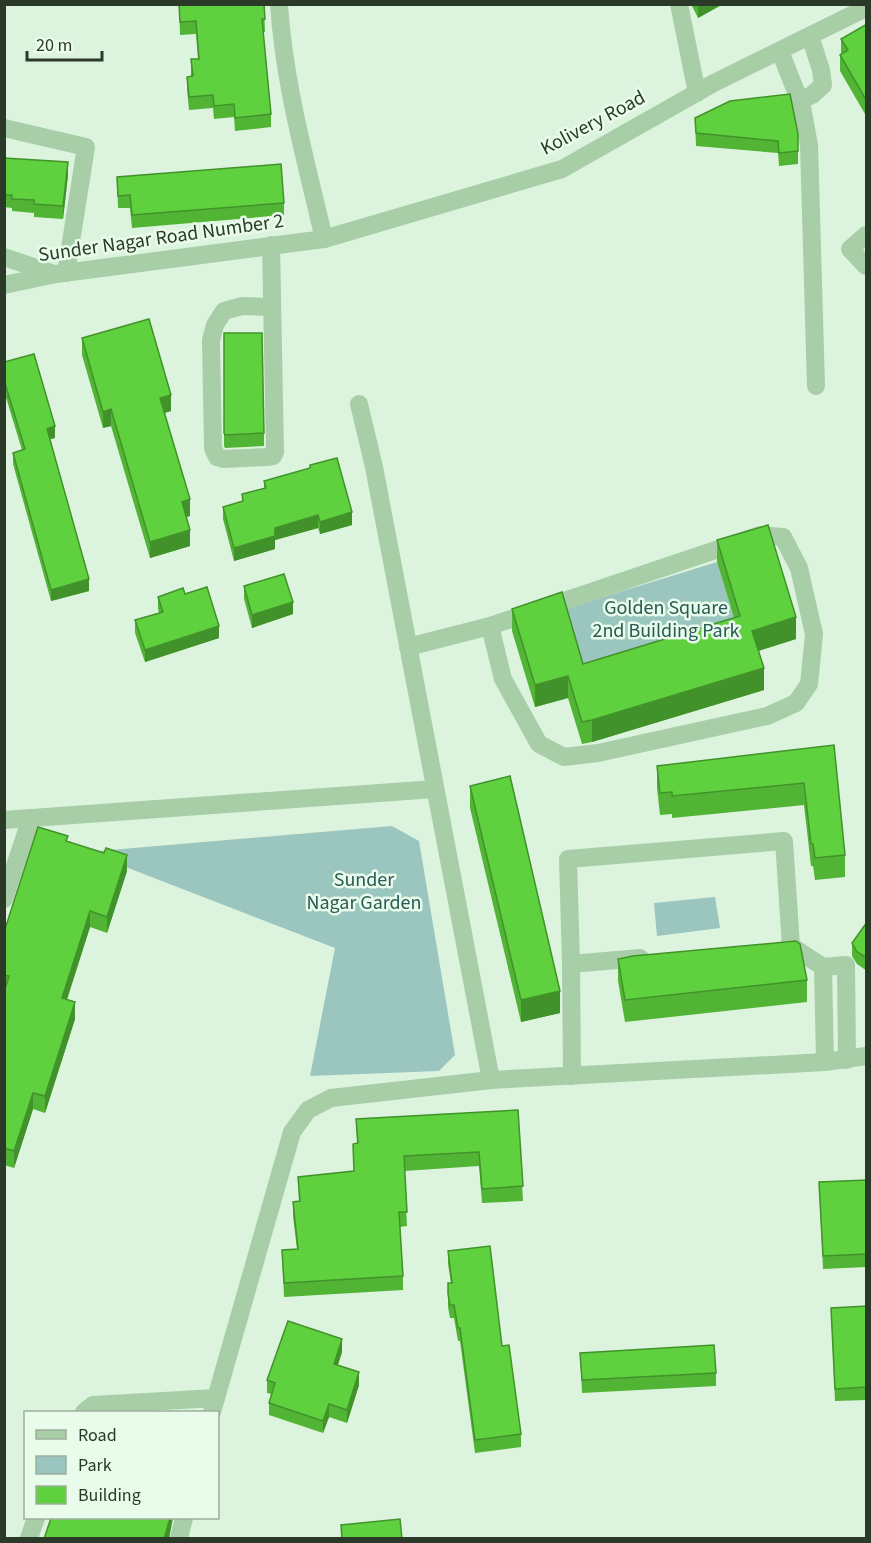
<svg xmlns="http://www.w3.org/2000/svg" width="871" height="1543" font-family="'Source Sans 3',sans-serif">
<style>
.green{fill:#9bc5bf}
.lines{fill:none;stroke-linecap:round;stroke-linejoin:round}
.minor{stroke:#a7cea7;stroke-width:18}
.wall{fill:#52b435}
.shaded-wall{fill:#42922b}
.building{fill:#5fd13e;stroke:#42922b;stroke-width:1.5}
.labels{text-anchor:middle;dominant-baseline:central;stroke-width:5;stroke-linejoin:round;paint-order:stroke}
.street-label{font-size:20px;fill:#2b3a28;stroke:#e9fbeb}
.park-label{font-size:20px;fill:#295a55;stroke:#e9fbeb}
</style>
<rect width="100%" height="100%" fill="#dcf4de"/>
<!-- green -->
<g class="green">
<polygon points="717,562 740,638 583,686 561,610"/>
<polygon points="392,826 419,841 455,1055 439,1071 310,1076 335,948 87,852"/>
<polygon points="715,897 720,928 657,936 654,903"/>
</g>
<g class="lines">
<!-- minor -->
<g class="minor">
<path d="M 279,4 C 284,84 306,161 324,239"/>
<polyline points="679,4 697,93"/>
<polyline points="780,51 802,107 809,145 816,386"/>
<polyline points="800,101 812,95 823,85 821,70 810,36"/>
<polyline points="4,128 86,147 66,273"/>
<polyline points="866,235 850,249 866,266"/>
<polyline points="271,245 275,452 273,456 266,457 223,459 217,457 213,448 211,340 215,325 224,311 242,306 272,307"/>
<polyline points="4,257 54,274"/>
<polyline points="4,285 56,274 324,239 562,169 714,83 866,8"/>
<polyline points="359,404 374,467 491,1080"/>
<polyline points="408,647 490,626 760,535 783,537 799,568 814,634 809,684 796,703 767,716 598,753 564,757 539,744 503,679 490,626"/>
<polyline points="4,820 435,789"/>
<polyline points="4,899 31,818"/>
<polyline points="640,958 571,964 568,859 784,841 791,946 823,967 846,965 847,1060"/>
<polyline points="571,964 572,1076"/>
<polyline points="823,967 825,1062"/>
<polyline points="84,1412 93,1405 216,1398"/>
<polyline points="212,1412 292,1132 308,1110 331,1098 491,1080 825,1062 866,1056"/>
<polyline points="29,1538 36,1518"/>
<polyline points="179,1538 184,1518"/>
</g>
</g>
<!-- wall -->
<g class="wall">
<polygon points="179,4 264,4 265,32 263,32 271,114 271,127 235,131 234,117 214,119 213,108 189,110 187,89 187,77 191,76 191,59 198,59 196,34 180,35"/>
<polygon points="691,4 723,4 698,18"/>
<polygon points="867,24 867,114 865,114 840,71 840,55 841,54 841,39"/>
<polygon points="695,118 798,134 798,164 779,166 778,153 696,146"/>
<polygon points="4,158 68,175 63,219 34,217 34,213 12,211 12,208 4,207"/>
<polygon points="117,177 284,203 284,215 132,228 130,208 118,208"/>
<polygon points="224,333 264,433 264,446 225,448 224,446"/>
<polygon points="82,338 171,411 165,413 190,516 186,517 190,546 150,558 111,426 103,428 82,355"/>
<polygon points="4,362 55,438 50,439 89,591 51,601 13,464 13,453 22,450 4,391"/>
<polygon points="264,481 352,525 320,534 318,528 275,540 275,549 234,561 223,519 223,507 242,501 242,494 264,488"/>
<polygon points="717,540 796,639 758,651 764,690 592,742 582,744 568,698 535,707 512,631 512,609 583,664 734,618 717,562"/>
<polygon points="244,586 293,614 252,628 244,599"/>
<polygon points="185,594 219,638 145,662 135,633 135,620 159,613 158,609 158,597"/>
<polygon points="834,745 845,855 845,877 815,880 813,866 811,866 804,805 672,818 672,814 660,815 657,788 657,766"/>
<polygon points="470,786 560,1013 521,1022 470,808"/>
<polygon points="68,842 127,871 107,933 90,927 67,1000 75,1019 45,1113 33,1109 14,1168 4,1165 4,932"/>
<polygon points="867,922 867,971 857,964 852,956 852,943"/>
<polygon points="618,959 807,980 807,1002 625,1022 618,981"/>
<polygon points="518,1110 523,1201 482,1203 479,1166 404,1171 407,1226 400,1227 403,1276 403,1290 284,1297 282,1250 297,1249 293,1216 293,1202 299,1201 298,1177 354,1171 353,1144 357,1143 356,1119"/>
<polygon points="867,1180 867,1267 823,1269 819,1182"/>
<polygon points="448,1251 502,1346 521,1434 521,1447 475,1453 460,1341 458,1341 454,1318 450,1318 448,1307 448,1283 451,1283 448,1264"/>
<polygon points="867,1306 867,1400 835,1401 831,1308"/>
<polygon points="342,1352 338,1365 359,1385 347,1423 329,1417 323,1433 269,1415 269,1403 272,1394 267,1393 267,1380"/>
<polygon points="580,1353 716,1373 716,1386 582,1393"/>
</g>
<!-- shaded-wall -->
<g class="shaded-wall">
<polygon points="698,4 723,4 698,18"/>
<rect x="865" y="98" width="2" height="16"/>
<polygon points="68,162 68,175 63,219 63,206"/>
<polygon points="171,395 171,411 160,414 160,398"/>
<polygon points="111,409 111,426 103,428 103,412"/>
<polygon points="55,426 55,438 47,440 47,429"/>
<polygon points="190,499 190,516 182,518 182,502"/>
<polygon points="352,512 352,525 320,534 320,522"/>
<polygon points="318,515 318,528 275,540 275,549 234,561 234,548 275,528"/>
<polygon points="190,530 190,546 150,558 150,542"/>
<rect x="4" y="577" width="2" height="13"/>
<polygon points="89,579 89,591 51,601 51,590"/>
<polygon points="293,602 293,614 252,628 252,615"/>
<polygon points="796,617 796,639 752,653 752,631"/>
<polygon points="219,626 219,638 145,662 145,650"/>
<polygon points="764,668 764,690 592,742 592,720"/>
<polygon points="568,676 568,698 535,707 535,685"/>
<polygon points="127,855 127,871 107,933 107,917"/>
<polygon points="90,911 90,927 62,1014 62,998"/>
<polygon points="560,991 560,1013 521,1022 521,1000"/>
<polygon points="75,1002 75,1019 45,1113 45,1096"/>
<polygon points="33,1093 33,1109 14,1168 14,1151"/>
<polygon points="342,1339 342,1352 334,1376 334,1364"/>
<polygon points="359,1372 359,1385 347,1423 347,1410"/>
<polygon points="329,1404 329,1417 323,1433 323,1421"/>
<polygon points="170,1518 173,1518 169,1539 164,1539"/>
</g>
<!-- building -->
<g class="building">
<polygon points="179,4 264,4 265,19 262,19 271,114 235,118 234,104 214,106 213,95 189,97 187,77 193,76 191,59 199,59 196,21 180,22"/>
<polygon points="867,24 867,98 865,98 840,55 848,50 841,39"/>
<polygon points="790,94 798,134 798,151 779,153 778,141 696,133 695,118 730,101"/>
<polygon points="4,158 68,162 63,206 34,204 34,200 12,199 12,195 4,195"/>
<polygon points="281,164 284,203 132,215 130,195 118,196 117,177"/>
<polygon points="149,319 171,395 160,398 190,499 182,502 190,530 150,542 111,409 103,412 82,338"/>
<polygon points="224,333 262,333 264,433 225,435 224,433"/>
<polygon points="34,354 55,426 47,429 89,579 51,590 13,453 25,449 4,380 4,362"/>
<polygon points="337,458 352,512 320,522 318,515 275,528 275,536 234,548 223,507 243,501 242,494 266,488 264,481 310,468 310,465"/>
<polygon points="768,525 796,617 752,631 764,668 592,720 582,722 568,676 535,685 512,609 562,592 583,664 740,616 717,540"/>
<polygon points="284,574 293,602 252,615 244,586"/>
<polygon points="207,587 219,626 145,650 135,620 163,612 158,597 183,588 185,594"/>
<polygon points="834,745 845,855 815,858 813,844 811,844 804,783 672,796 672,792 660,793 657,766"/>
<polygon points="510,776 560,991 521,1000 470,786"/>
<polygon points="38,827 68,836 66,841 104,853 106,848 127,855 107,917 90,911 62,998 75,1002 45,1096 33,1093 14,1151 4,1148 4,992 9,976 4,975 4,932"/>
<polygon points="867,922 867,958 857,952 852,943"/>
<polygon points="796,941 800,944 807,980 625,1000 618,959 633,956"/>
<polygon points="518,1110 523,1186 482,1189 479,1152 404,1156 407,1212 399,1212 403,1276 284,1283 282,1250 298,1249 293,1202 300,1201 298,1177 354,1171 353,1144 358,1143 356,1119"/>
<polygon points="867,1180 867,1254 823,1256 819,1182"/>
<polygon points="490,1246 502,1346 509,1345 521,1434 475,1440 460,1328 458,1328 454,1305 450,1305 448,1294 448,1283 452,1283 448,1251"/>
<polygon points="867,1306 867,1387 835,1389 831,1308"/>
<polygon points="288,1321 342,1339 334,1364 359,1372 347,1410 329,1404 323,1421 269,1403 275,1383 267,1380"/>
<polygon points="714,1345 716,1373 582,1380 580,1353"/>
<polygon points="51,1518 170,1518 164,1539 44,1539"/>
<polygon points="400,1519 402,1539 342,1539 341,1525"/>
</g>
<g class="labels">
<!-- street labels -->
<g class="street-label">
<text transform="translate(593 123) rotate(-28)">Kolivery Road</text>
<text transform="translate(161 238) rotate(-8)">Sunder Nagar Road Number 2</text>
</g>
<!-- park labels -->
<g class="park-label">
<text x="666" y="608">Golden Square<tspan x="666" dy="23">2nd Building Park</tspan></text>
<text x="364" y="880">Sunder<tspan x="364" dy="23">Nagar Garden</tspan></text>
</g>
</g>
<!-- border -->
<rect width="871" height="1543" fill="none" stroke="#2b3a28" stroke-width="12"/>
<!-- legend -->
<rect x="24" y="1411" width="195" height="108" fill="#e9fbeb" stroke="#9dae9d" stroke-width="1.5"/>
<rect x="36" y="1430" width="30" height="9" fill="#a7cea7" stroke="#9dae9d" stroke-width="1.5"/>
<text x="78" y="1441" font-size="18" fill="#2b3a28">Road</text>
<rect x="36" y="1456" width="30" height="18" fill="#9bc5bf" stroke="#9dae9d" stroke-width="1.5"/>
<text x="78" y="1471" font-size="18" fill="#2b3a28">Park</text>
<rect x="36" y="1486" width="30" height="18" fill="#5fd13e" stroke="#9dae9d" stroke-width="1.5"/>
<text x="78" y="1501" font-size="18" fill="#2b3a28">Building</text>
<!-- scale -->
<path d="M27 51v9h75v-9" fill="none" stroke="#2b3a28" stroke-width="3"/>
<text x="36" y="51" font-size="18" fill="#2b3a28" stroke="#e9fbeb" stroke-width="4.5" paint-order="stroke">20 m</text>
</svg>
